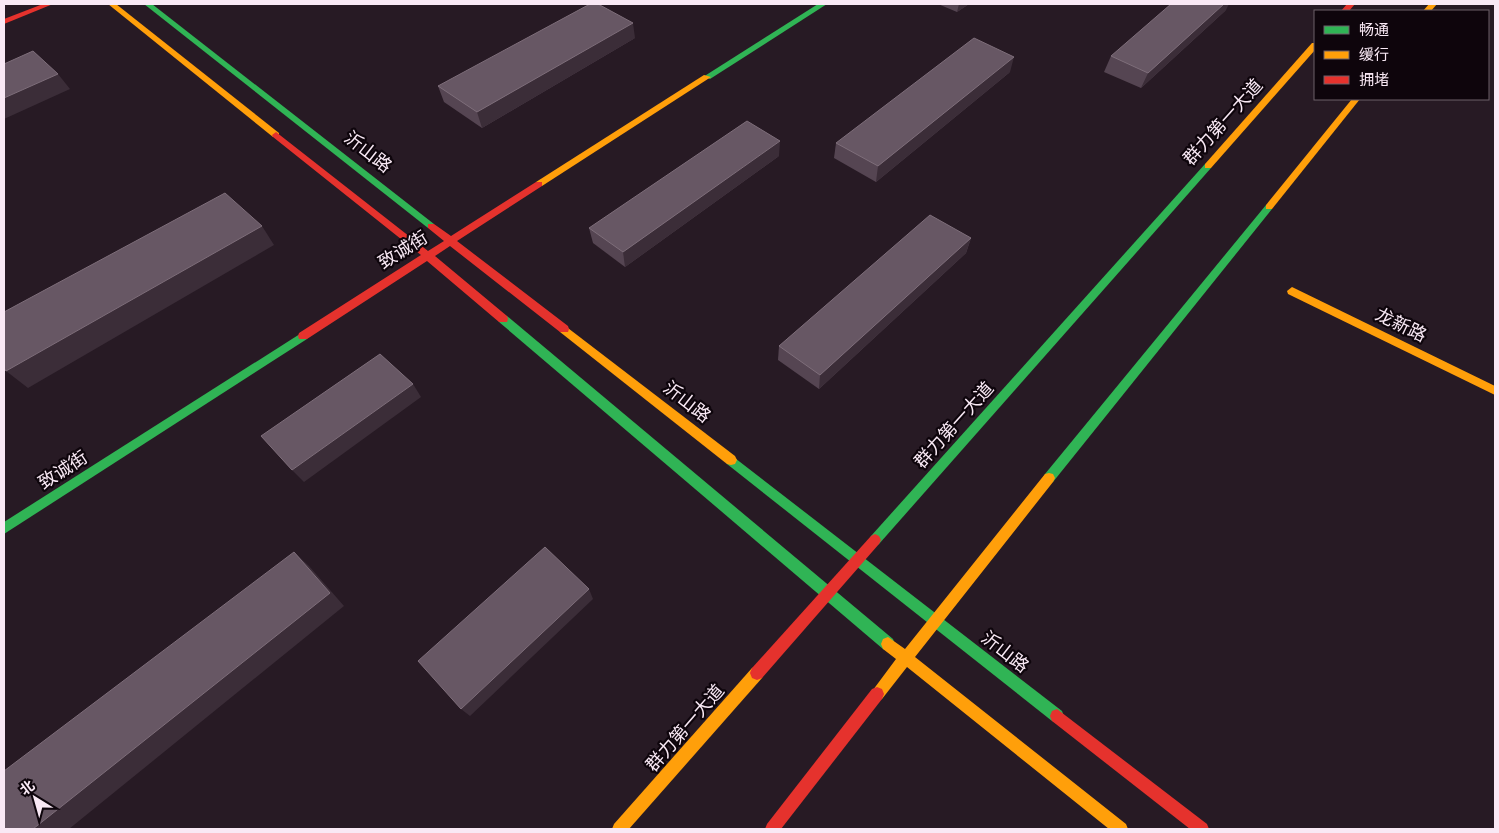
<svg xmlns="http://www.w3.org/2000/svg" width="1499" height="833" font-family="Signika,'Noto Sans SC',sans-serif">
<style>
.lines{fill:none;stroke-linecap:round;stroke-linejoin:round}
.fast{fill:#30b455;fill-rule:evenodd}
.slow{fill:#ff9f0a;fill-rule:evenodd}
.jam{fill:#e5322d;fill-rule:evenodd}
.wall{fill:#554552}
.shaded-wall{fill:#3b2d38}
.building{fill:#675764;stroke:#7e6e7a}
.labels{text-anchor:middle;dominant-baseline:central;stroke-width:4.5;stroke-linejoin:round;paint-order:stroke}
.street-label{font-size:18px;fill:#f9e9f5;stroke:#0e050c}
</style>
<rect width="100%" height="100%" fill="#271a24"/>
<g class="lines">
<!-- fast -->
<g class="fast">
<polygon points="144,4 152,4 434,224 434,228 428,228"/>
<polygon points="818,4 827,4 710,79 703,77"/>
<polygon points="1208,163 1211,164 1211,168 879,544 875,546 871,544 869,540 871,536 1205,164"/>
<polygon points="1269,204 1272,205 1272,209 1053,482 1049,483 1045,482 1043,478 1045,474 1266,205"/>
<polygon points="503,315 507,316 893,639 895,644 893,649 888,651 883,649 499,322 498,319 499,316"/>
<polygon points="303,332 308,336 307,339 4,534 4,522"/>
<polygon points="731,455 1062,711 1064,716 1062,721 1057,723 1052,721 727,464 725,460 727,456"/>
</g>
<!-- slow -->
<g class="slow">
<polygon points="108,4 116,4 279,133 279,137 273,137"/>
<polygon points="1429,4 1437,4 1431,11 1423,11"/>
<polygon points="1312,43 1315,43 1315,50 1211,168 1205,168 1205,164"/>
<polygon points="704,75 711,77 542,186 536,186 536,182"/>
<polygon points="1352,99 1360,99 1272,209 1266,209 1266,205"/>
<polygon points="1292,287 1495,386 1495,395 1288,294 1287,291"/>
<polygon points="564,325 735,456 737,460 735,464 731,465 727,464 560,332 559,329"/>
<polygon points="1049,473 1053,474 1055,478 1053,482 915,657 1126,824 1128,829 1109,829 907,667 882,699 877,701 872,699 870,694 896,659 883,649 881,644 883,639 888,637 905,649 1045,474"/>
<polygon points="757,666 762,668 764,673 762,678 629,829 612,829 614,824 752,668"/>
</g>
<!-- jam -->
<g class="jam">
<polygon points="43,4 53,4 4,24 4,19"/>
<polygon points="1347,4 1355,4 1349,11 1341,11"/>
<polygon points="276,132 428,251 444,241 428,228 428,224 434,224 451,236 536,182 542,182 542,186 457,241 568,326 569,329 568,332 560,332 450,246 435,256 507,316 508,319 507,322 499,322 427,261 307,339 299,339 298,336 299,333 421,255 273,137 272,135"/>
<polygon points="875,534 879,536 881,540 879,544 762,678 757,680 752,678 750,673 752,668 871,536"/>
<polygon points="877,687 882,689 884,694 882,699 781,829 765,829 767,824 872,689"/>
<polygon points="1057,709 1207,824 1209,829 1190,829 1052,721 1050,716 1052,711"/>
</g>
</g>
<!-- wall -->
<g class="wall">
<polygon points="938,4 969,4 957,12"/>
<polygon points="1226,10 1141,88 1104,72 1111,56"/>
<polygon points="635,38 482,128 444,102 438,86"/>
<polygon points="1010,72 876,182 834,158 836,143"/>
<polygon points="779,156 625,267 593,243 589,228"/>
<polygon points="971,238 966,253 819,389 778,360 779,346"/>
</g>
<!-- shaded-wall -->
<g class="shaded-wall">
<polygon points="959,4 969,4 957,12"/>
<polygon points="1224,4 1229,4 1226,10 1141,88 1148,73"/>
<polygon points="633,23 635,38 482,128 477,112"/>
<polygon points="1014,57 1010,72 876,182 878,166"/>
<polygon points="58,74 70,89 4,119 4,98"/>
<polygon points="780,141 779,156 625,267 623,252"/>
<polygon points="262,226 274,245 28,388 6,371"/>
<polygon points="971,238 966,253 819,389 820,375"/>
<polygon points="413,384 421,397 304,482 292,470"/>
<polygon points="294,552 309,566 344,606 69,829 33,829"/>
<polygon points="589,589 593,599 470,716 461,709"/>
</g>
<!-- building -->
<g class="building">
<polygon points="590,4 598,4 633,23 477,112 438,86"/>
<polygon points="1171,4 1224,4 1148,73 1111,56"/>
<polygon points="974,38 1014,57 878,166 836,143"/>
<polygon points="33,51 58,74 4,98 4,64"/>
<polygon points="747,121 780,141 623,252 589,228"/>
<polygon points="225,193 262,226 6,371 4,368 4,312"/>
<polygon points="930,215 971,238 820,375 779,346"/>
<polygon points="380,354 413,384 292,470 261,436"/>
<polygon points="545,547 589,589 461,709 418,661"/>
<polygon points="294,552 330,593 33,829 4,829 4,771"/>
</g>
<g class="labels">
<!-- street labels -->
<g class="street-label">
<text transform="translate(1223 122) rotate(-48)">群力第一大道</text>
<text transform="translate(368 152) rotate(38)">沂山路</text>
<text transform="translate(403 250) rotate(-32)">致诚街</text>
<text transform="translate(1401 325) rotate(26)">龙新路</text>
<text transform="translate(687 402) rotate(38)">沂山路</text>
<text transform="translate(954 425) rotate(-48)">群力第一大道</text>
<text transform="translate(63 470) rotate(-33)">致诚街</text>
<text transform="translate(1005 652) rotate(38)">沂山路</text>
<text transform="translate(685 728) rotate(-49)">群力第一大道</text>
</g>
</g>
<!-- border -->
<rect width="1499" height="833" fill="none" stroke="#f9e9f5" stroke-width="10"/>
<!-- legend -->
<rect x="1314" y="10" width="175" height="90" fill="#0e050c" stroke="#6c6069"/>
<rect x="1324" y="26" width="25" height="8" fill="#30b455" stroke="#6c6069"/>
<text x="1359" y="35" font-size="15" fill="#f9e9f5">畅通</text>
<rect x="1324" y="51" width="25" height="8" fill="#ff9f0a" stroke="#6c6069"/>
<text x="1359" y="60" font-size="15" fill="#f9e9f5">缓行</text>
<rect x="1324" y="76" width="25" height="8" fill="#e5322d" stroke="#6c6069"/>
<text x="1359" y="85" font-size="15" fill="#f9e9f5">拥堵</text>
<!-- north arrow -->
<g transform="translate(35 798) rotate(323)" stroke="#0e050c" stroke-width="4" paint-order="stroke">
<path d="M0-4L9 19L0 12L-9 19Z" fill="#f9e9f5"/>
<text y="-8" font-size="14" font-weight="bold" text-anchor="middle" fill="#f9e9f5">北</text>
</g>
</svg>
